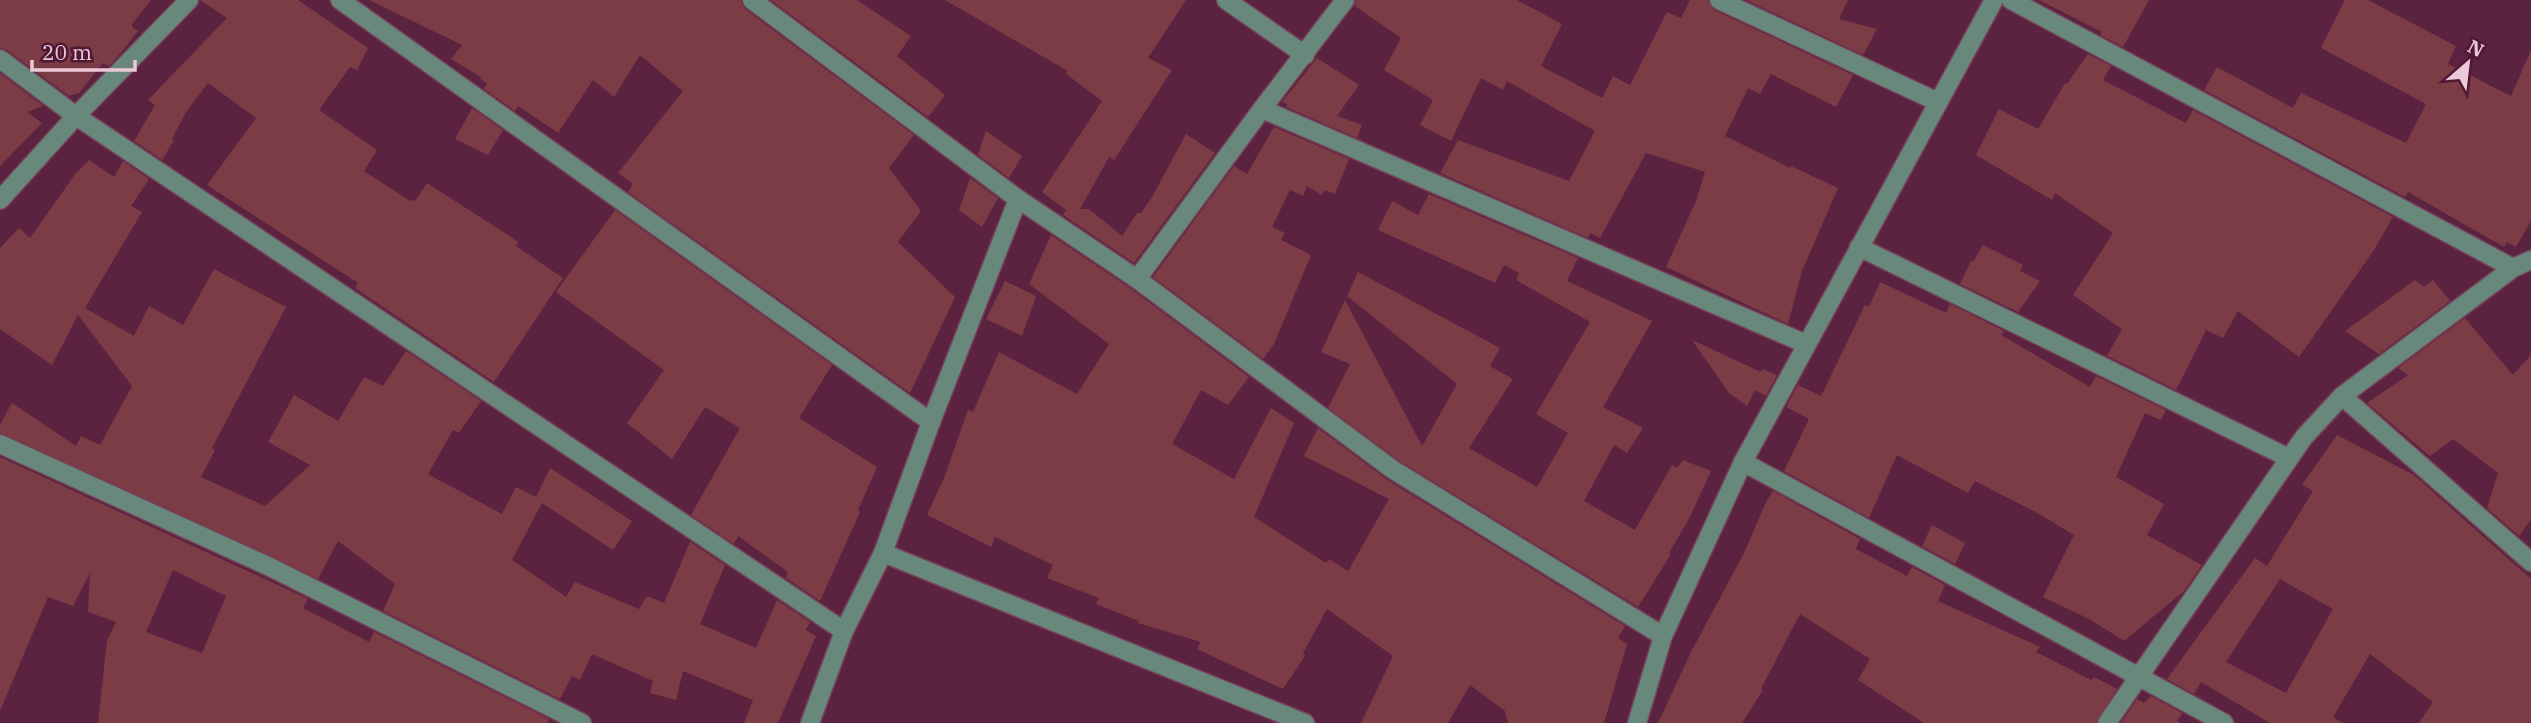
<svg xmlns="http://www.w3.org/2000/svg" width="2531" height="723" font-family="'IBM Plex Serif',serif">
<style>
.building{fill:#7b3c46;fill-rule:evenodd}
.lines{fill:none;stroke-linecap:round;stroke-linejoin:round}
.minor-casing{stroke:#75415b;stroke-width:21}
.minor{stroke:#68887c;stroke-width:18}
</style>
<rect width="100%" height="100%" fill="#5b2340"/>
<!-- building -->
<g class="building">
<polygon points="0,0 151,0 132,24 132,27 138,31 120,54 109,66 103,63 79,93 69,96 7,50 0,48"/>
<polygon points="200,0 298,0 368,48 357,70 350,67 319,110 377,150 364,171 410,201 411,199 415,201 427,183 511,237 518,242 516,246 563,278 494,382 355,288 358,283 207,185 256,118 208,83 186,112 172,139 174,140 162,160 134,141 155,105 148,100 227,18"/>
<polygon points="369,0 741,0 745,9 914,135 889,168 921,211 898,242 955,297 910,393 628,192 633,184 618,173 683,91 640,55 614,97 593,80 558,133 518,106 515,111 484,89 487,83 480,79 481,77 451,59 462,45"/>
<polygon points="771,0 857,0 911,36 897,56 945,95 928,117"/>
<polygon points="945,0 1186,0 1148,58 1172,70 1114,160 1109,157 1080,209 1089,209 1122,236 1137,213 1141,213 1152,197 1186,134 1215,153 1134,263 1063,215 1066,210 1042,192 1102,101 1066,74 1068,71"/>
<polygon points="1356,0 1517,0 1562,24 1541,66 1602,98 1613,76 1630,85 1667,12 1681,18 1690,0 1708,0 1714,10 1853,75 1836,107 1771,74 1760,94 1748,88 1725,136 1790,168 1791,166 1838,188 1802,271 1788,324 1666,267 1696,201 1705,172 1646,153 1600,238 1590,233 1588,238 1440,173 1458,140 1569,181 1595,131 1507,81 1503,90 1481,78 1451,141 1420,125 1433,100 1384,70 1401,38 1355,6"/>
<polygon points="1746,0 1848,0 1839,19 1877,29 1863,55"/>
<polygon points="2039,0 2149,0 2123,47 2100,35 2102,32"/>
<polygon points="2345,0 2368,0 2456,46 2448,64 2511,96 2531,50 2531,221 2516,247 2507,242 2504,247 2408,192 2405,197 2204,90 2217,67 2293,108 2301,93 2406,143 2426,104 2321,48"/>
<polygon points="2088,54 2111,66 2103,80 2186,123 2193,110 2393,217 2374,250 2299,357 2238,311 2223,338 2206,330 2176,390 2107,356 2122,329 2073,295 2113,233 2055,193 2052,200 1976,155 1999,109 2038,129 2065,83 2067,84"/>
<polygon points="1317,58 1359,85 1337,116 1362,125 1357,138 1286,107 1287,104 1282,102"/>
<polygon points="0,73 43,106 27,112 42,123 0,166"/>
<polygon points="472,108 503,130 488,155 455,139"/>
<polygon points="1274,127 1349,159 1335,194 1325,190 1322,195 1307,186 1303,196 1290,190 1272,227 1285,233 1281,240 1311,255 1274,344 1263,359 1153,277 1234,166 1247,174"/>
<polygon points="986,131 1022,156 1009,178 978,155"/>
<polygon points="89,160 114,177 123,161 149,179 131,206 142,212 85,308 134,336 149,306 183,325 214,269 286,307 212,448 215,450 201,477 265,506 310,465 268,442 294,395 338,421 364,377 383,386 406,351 481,401 459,433 453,430 428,474 502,514 516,487 536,497 550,468 632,521 613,550 542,503 512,560 566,597 575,582 639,609 647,596 664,603 690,542 725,565 700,624 756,648 777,600 810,622 806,630 816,636 778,723 744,723 753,700 683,671 676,700 650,693 653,681 592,654 580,680 572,676 560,699 383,611 395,584 338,541 318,579 0,433 0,425 12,403 76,446 81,436 100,445 132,386 78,315 52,365 0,329 0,248 19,228 30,238 76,173"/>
<polygon points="970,178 998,198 982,227 959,210"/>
<polygon points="1429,194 1578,258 1567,281 1652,321 1603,407 1643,428 1627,453 1614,445 1584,501 1635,530 1672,465 1677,468 1683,460 1711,471 1690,517 1669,553 1671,554 1638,607 1398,460 1328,408 1350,364 1321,352 1345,300 1422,446 1457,384 1347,296 1358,272 1500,348 1490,366 1513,379 1469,448 1537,487 1568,433 1536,414 1590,322 1516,280 1519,273 1504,265 1495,283 1378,230 1392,201 1418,215"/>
<polygon points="615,210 832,365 799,418 877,467 858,510 860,512 820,601 786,578 788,572 738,536 734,544 691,515 740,428 705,407 672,459 627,423 664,370 556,292"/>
<polygon points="1051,235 1130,288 1249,377 1228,405 1201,390 1172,444 1234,479 1271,408 1294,423 1254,517 1326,563 1329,559 1348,571 1389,499 1304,456 1318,428 1386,479 1625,626 1618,638 1627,644 1604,723 1508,723 1505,711 1470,685 1448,723 1361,723 1393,656 1327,609 1303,653 1305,656 1283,689 1197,649 1201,642 1138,623 1139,621 1096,604 1099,598 1047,578 1053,565 995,537 991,547 927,515 944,478 968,410 973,412 999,352 1077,394 1109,344 1029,284"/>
<polygon points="1983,245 2023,265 2020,271 2040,281 2018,312 1960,284 1971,261 1973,262"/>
<polygon points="2415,280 2424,287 2433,280 2450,301 2379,354 2345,331"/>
<polygon points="1005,281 1036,296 1022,336 986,319"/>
<polygon points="1880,282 1946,313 1950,304 2004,331 2001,335 2090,387 2096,376 2166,410 2161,420 2145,413 2116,477 2164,504 2147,535 2202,565 2184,591 2124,641 2091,620 2043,597 2074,535 2041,515 1975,481 1968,493 1897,455 1869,518 1784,471 1809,419 1786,407 1798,385 1821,396 1865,305 1869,307"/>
<polygon points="2465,318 2513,375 2531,355 2531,519 2519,536 2487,508 2498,473 2453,439 2430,456 2367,403 2408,375 2398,368"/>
<polygon points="1692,340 1761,372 1762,369 1777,375 1766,396 1755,390 1747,406 1729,393"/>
<path d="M 2337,435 L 2414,475 L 2531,579 L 2531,723 L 2419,723 L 2433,702 L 2370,654 L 2333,717 L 2343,723 L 2270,723 L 2201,682 L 2194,694 L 2167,679 L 2255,558 L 2267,566 L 2313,491 L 2302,485 ZM 2280,579 L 2333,609 L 2286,693 L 2226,662 Z"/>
<path d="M 0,457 L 308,599 L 303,608 L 369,642 L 374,632 L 549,719 L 547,723 L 98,723 L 107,641 L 116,622 L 88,612 L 90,573 L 73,606 L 48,597 L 0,711 ZM 173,570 L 226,596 L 202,653 L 146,632 Z"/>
<polygon points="1773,491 1860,539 1856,549 1907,576 1912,567 1945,585 1938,601 2040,647 2036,652 2091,680 2094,677 2117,689 2096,723 1924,723 1858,680 1870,659 1800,614 1765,681 1761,689 1763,690 1742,723 1658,723 1691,652 1744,553 1766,502"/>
<polygon points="1932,525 1965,543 1955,564 1922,546"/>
<polygon points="2151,696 2182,713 2177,721 2181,723 2121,723 2137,699 2144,703"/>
</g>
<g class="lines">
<!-- minor casing -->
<g class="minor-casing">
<g id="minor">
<polyline points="340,0 931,422"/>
<polyline points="752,0 1018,199 1137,279 1392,469 1663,636"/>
<polyline points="1226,0 1305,55"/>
<polyline points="1345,0 1262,109 1806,344"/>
<polyline points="1719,0 1938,102"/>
<polyline points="2011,0 2513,268"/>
<polyline points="0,59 76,116 844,631"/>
<polyline points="0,200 76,116 189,0"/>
<polyline points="1859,247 2289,458"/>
<polyline points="1137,279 1262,109"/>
<polyline points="2342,396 2531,562"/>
<polyline points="0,444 270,567 582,723"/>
<polyline points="1743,462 2224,723"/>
<polyline points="883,553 1305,723"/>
<polyline points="810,723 844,631 883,553 931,422 1018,199"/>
<polyline points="1637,723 1663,636 1743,462 1994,0"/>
<polyline points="2107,723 2304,437 2342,396 2513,268 2531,260"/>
</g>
</g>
<!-- minor -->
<use href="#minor" class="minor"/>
</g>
<!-- north arrow -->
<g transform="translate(2468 63) rotate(28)" stroke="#4f1835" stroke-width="5" paint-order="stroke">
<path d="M0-5L12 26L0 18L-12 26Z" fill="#ecc9d8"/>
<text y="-10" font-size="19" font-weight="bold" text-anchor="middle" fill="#ecc9d8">N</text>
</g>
<!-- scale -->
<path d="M32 60v10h103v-10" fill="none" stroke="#ecc9d8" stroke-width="3.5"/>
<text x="42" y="60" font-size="21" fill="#ecc9d8" stroke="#4f1835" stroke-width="5" paint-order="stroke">20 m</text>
</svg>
